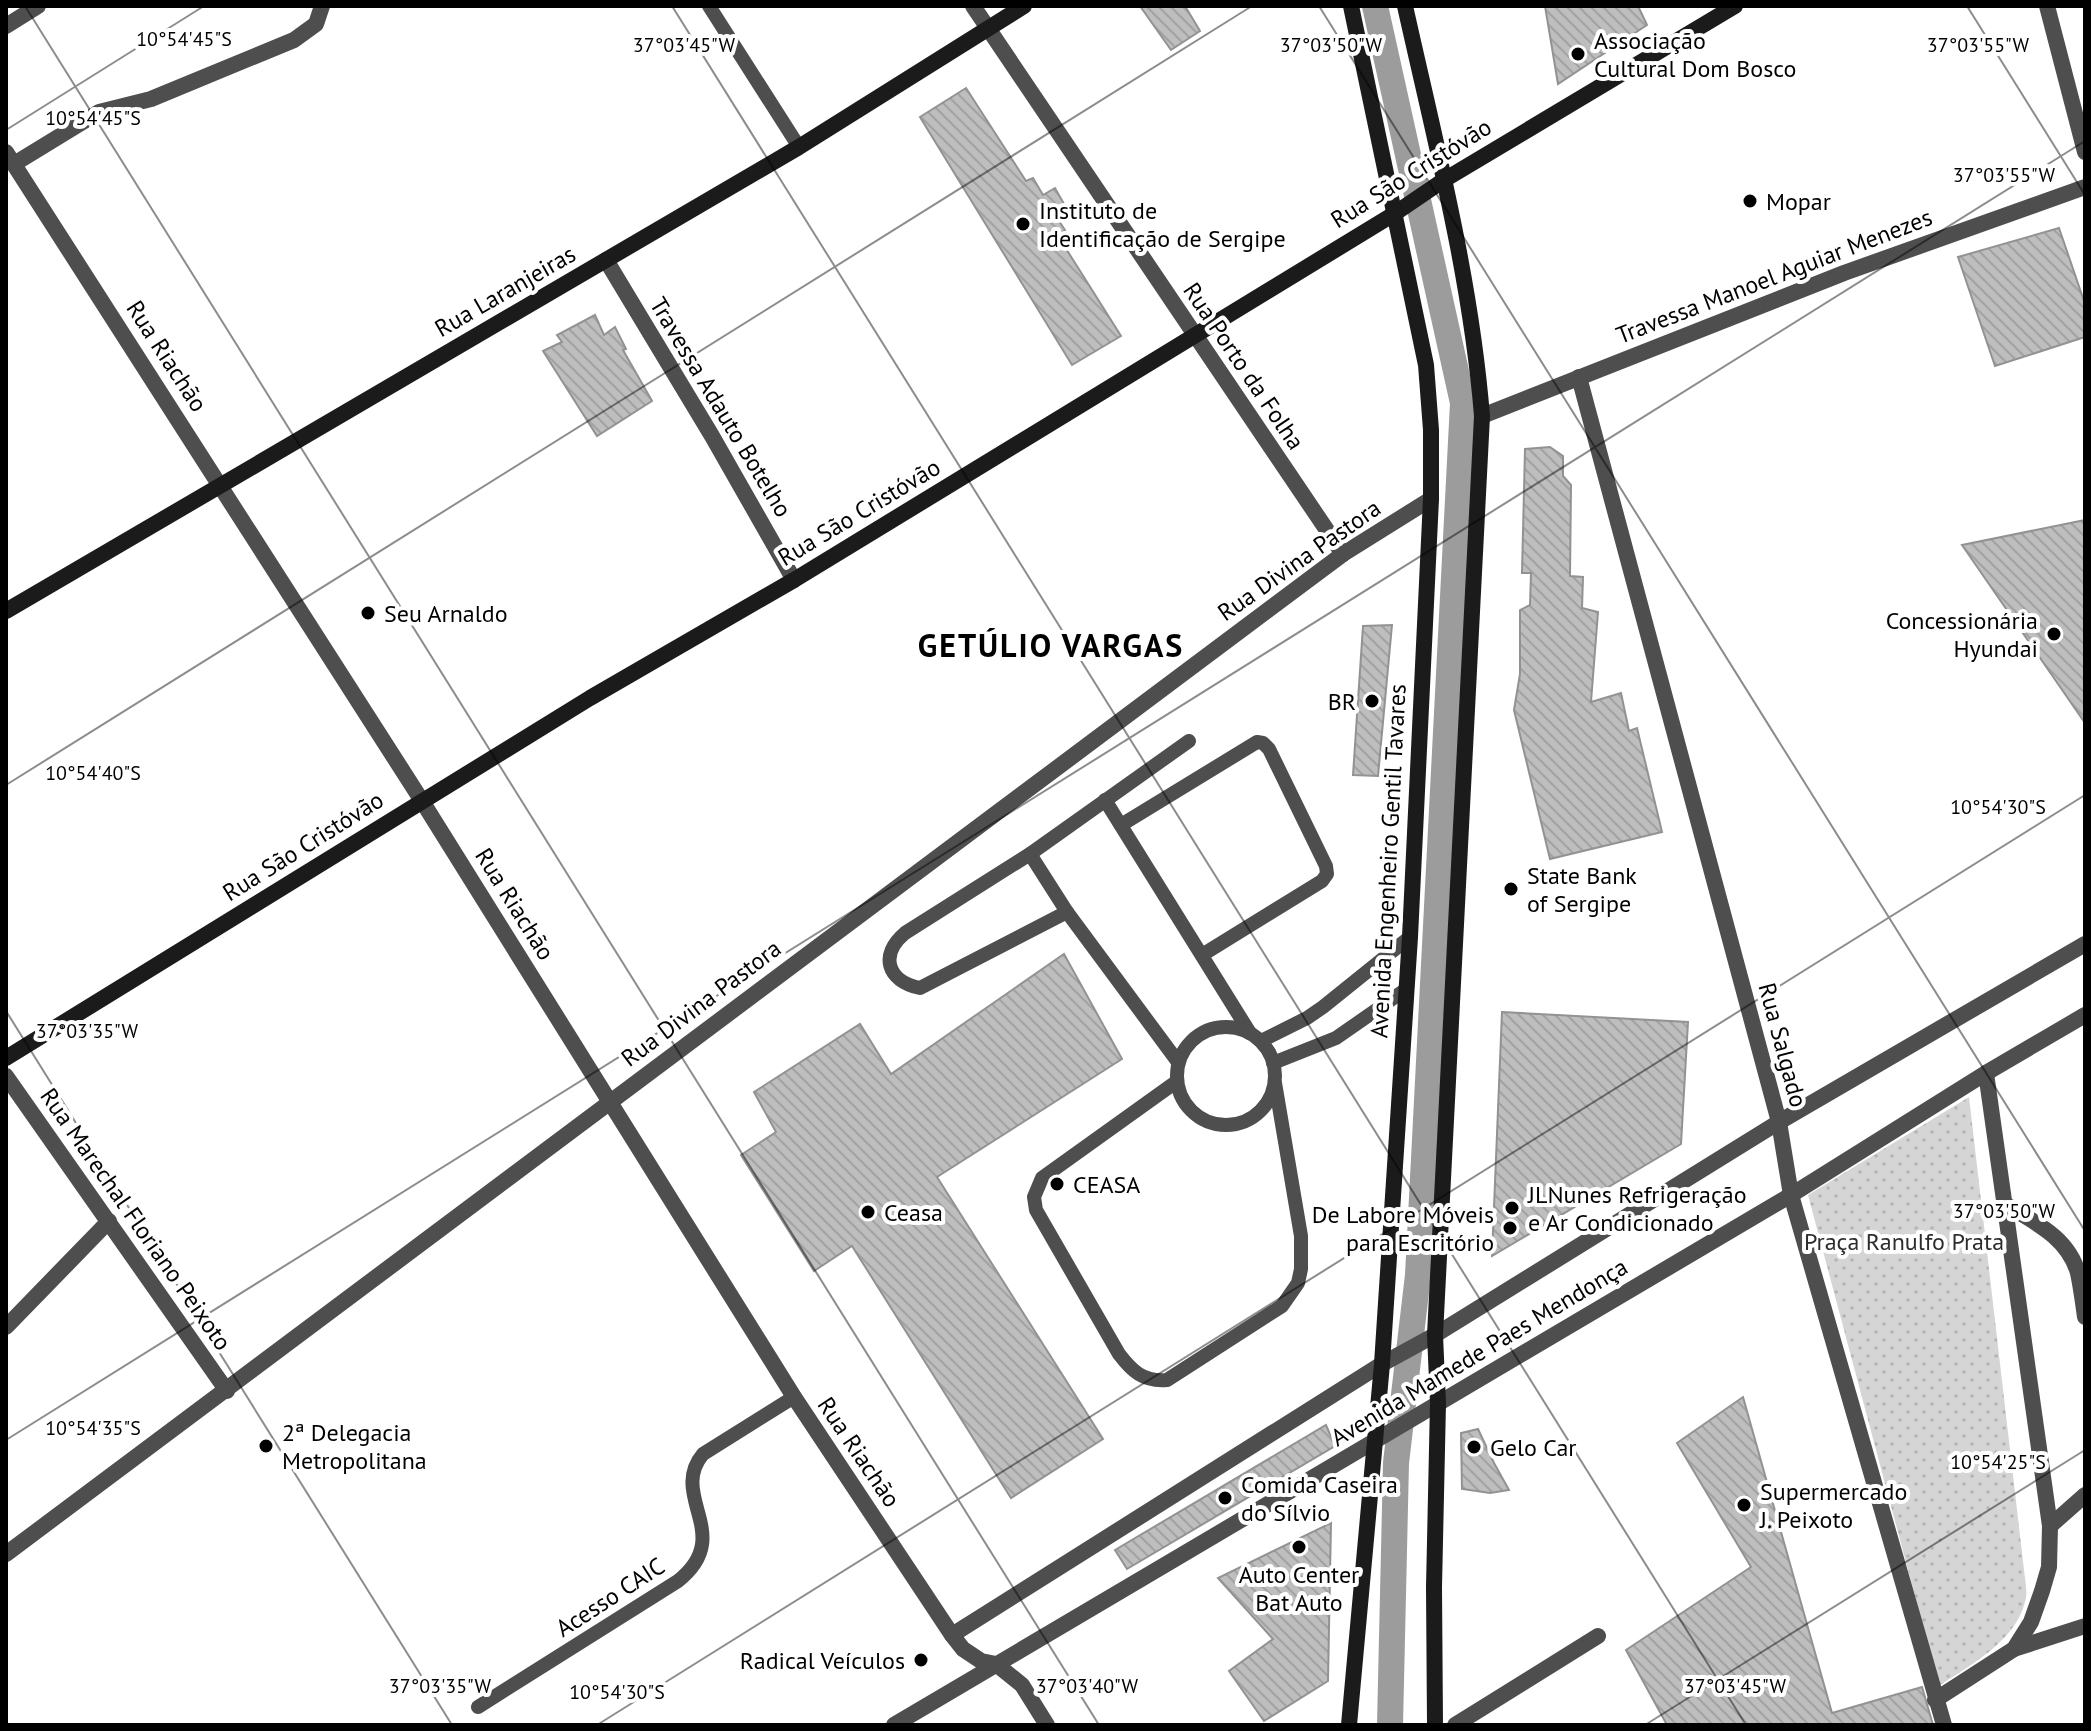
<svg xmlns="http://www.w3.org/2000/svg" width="2091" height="1731" font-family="'PT Sans',sans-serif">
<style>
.park{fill:url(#park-dots)}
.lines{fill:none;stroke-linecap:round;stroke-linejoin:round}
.canal{stroke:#9c9c9c;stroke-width:26}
.building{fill:url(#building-back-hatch);stroke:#929292;stroke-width:2}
.service{stroke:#4e4e4e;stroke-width:14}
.minor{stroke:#4e4e4e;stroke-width:16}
.tertiary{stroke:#4e4e4e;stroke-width:16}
.secondary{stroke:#1b1b1b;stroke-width:16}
.ticks{fill:none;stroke:#000;stroke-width:2;stroke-opacity:0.45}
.poi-dot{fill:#000;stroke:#fff;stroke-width:3}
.labels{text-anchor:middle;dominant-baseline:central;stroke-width:8;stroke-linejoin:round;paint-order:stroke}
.poi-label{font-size:24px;fill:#000;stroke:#fff;text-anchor:start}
.street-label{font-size:24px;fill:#000;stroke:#fff}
.park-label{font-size:24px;fill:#2c2c2c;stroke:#fff}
.district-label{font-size:32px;font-weight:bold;letter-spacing:2px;fill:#000;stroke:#fff}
.ticks-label{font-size:20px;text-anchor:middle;fill:#000;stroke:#fff;stroke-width:8;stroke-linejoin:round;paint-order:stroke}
</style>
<defs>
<pattern id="park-dots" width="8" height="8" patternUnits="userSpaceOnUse" patternTransform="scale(2)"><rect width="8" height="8" fill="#d5d5d5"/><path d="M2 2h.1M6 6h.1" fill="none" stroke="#b5b5b5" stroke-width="1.8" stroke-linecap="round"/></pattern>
<pattern id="building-back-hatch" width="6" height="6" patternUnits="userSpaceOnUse" patternTransform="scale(2)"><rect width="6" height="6" fill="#bebebe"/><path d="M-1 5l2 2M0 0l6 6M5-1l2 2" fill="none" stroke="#a2a2a2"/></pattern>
</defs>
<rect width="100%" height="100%" fill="#fff"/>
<!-- park -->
<path class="park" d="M 1969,1097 L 2024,1570 C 2025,1580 2028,1593 2025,1602 C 2015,1642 1970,1665 1939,1686 L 1808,1195 Z"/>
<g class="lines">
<!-- canal -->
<polyline class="canal" points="1375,6 1463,403 1418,1275 1396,1463 1390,1725"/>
</g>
<!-- building -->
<g class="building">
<polygon points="1140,6 1185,6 1200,31 1171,50"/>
<polygon points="1545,6 1638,6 1647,25 1558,84"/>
<polygon points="966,88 1026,181 1033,178 1043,195 1055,188 1068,211 1057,218 1065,230 1058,236 1121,336 1072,365 920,117"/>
<polygon points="2059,228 2085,304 2085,337 1995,366 1958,257"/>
<polygon points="595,315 604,335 615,327 626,349 623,350 652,401 597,436 543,351 562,342 557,335"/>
<polygon points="1550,447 1563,456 1563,476 1571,485 1570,576 1583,577 1582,608 1598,612 1591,702 1621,693 1629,731 1637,728 1662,832 1550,859 1514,710 1520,674 1520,610 1530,605 1531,573 1522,573 1525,449"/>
<polygon points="2085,520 2085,723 1962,545"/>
<polygon points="1392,625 1378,776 1353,775 1363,626"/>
<polygon points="1064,954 1122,1059 937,1177 1103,1439 1011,1498 852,1246 814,1271 741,1155 776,1132 754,1092 860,1024 891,1074"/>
<polygon points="1502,1012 1688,1022 1681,1144 1492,1256"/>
<polygon points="1743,1397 1832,1713 1922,1687 1933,1725 1667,1725 1626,1650 1751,1567 1677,1443"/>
<polygon points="1326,1425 1335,1446 1127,1569 1115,1550"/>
<polygon points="1478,1429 1494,1463 1509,1490 1490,1493 1462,1489 1461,1433"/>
<polygon points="1331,1523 1328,1681 1264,1721 1229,1671 1273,1639 1218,1578"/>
</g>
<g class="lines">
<!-- service -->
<g class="service">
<polyline points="709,6 799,147"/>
<polyline points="1105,800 1250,1033"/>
<polyline points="1121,825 1257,742 1263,743 1269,749 1326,866 1327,874 1322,881 1202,955"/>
<polyline points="1030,854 1067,912 1178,1062"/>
<path d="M 1067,912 L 920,988 C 887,981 879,955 905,933 L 1030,854 L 1189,741"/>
<circle cx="1226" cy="1076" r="49"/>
<polyline points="1261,1041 1307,1018 1323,1007 1410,937"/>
<polyline points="1273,1063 1336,1038 1405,990"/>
<path d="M 1176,1082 L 1042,1178 L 1034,1197 L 1036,1210 L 1119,1354 C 1132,1371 1143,1382 1167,1380 L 1282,1306 L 1298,1283 L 1301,1269 L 1301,1236 L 1275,1083"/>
<path d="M 478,1707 L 678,1581 C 736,1535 668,1496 703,1454 L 794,1397"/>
</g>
<!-- minor -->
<g class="minor">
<polyline points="973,6 1343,554"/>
<polyline points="2047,6 2085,152"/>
<polyline points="6,152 422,801 794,1397 952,1635 963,1649 981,1661 996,1664 1022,1685 1047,1725"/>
<polyline points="14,164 99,112 151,99 294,40 316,24 322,6"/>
<polyline points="606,260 712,436 794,580"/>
<polyline points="1579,377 1779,1122 1791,1195 1944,1725"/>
<polyline points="1482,416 1844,273 2085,187"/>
<polyline points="6,1076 227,1391"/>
<path d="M 2005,1204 C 2034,1222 2068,1237 2078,1273 C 2081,1287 2083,1302 2085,1317"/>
<polyline points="6,1327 109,1221"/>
<polyline points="2050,1526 2085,1495"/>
<polyline points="6,1554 1343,554 1431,499"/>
<polyline points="952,1635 1382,1364 1435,1335 1779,1122 2085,944"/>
<polyline points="2014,1649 2085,1626"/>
<polyline points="1935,1700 2014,1649 2031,1622 2042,1591 2049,1567 2050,1526 1986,1073"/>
<polyline points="894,1725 1791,1195 1986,1073 2085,1015"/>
<polyline points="1455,1725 1598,1636"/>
</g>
<!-- tertiary -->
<polyline class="tertiary" points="6,26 38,6"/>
<!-- secondary -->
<g class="secondary">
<path d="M 1405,6 C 1435,141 1471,278 1482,416 L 1435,1335 L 1438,1403 L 1434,1587 L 1435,1725"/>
<polyline points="6,611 799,147 1024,6"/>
<polyline points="6,1058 590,698 794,580 1394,214 1444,180 1735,6"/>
<polyline points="1349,1725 1382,1364 1410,937 1431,499 1431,430 1426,365 1351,6"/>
</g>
</g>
<!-- ticks -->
<path class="ticks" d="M 25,6 L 1099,1725M 672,6 L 1746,1725M 1319,6 L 2085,1231M 1967,6 L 2085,195M 6,130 L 204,6M 6,785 L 1252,6M 6,1011 L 452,1725M 6,1440 L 2085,141M 597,1725 L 2085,795M 1645,1725 L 2085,1450"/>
<!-- markers -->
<g class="poi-dot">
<circle cx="1578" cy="54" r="8"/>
<circle cx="1750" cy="201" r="8"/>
<circle cx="1023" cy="224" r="8"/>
<circle cx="368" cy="613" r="8"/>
<circle cx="2054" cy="634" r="8"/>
<circle cx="1372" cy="701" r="8"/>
<circle cx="1511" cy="889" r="8"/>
<circle cx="1057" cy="1184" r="8"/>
<circle cx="1512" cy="1208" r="8"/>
<circle cx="868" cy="1212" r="8"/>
<circle cx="1510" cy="1228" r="8"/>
<circle cx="266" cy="1446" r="8"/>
<circle cx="1474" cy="1447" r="8"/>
<circle cx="1225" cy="1498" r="8"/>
<circle cx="1744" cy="1505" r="8"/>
<circle cx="1299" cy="1547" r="8"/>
<circle cx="921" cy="1660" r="8"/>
</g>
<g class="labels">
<!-- poi labels -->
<g class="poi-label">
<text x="1594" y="40">Associação<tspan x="1594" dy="28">Cultural Dom Bosco</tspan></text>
<text x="1766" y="201">Mopar</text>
<text x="1039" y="210">Instituto de<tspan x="1039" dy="28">Identificação de Sergipe</tspan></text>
<text x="384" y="613">Seu Arnaldo</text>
<text x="2038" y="620" text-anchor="end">Concessionária<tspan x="2038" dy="28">Hyundai</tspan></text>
<text x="1356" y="701" text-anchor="end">BR</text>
<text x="1527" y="875">State Bank<tspan x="1527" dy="28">of Sergipe</tspan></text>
<text x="1073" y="1184">CEASA</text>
<text x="1528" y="1194">JLNunes Refrigeração<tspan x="1528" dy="28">e Ar Condicionado</tspan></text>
<text x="884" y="1212">Ceasa</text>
<text x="1494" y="1214" text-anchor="end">De Labore Móveis<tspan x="1494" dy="28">para Escritório</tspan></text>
<text x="282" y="1432">2ª Delegacia<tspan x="282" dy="28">Metropolitana</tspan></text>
<text x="1490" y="1447">Gelo Car</text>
<text x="1241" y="1484">Comida Caseira<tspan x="1241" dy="28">do Sílvio</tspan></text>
<text x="1760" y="1491">Supermercado<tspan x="1760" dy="28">J. Peixoto</tspan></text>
<text x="1299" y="1574" text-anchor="middle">Auto Center<tspan x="1299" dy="28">Bat Auto</tspan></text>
<text x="905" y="1660" text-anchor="end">Radical Veículos</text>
</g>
<!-- street labels -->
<g class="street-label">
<text transform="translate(1411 173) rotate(-32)">Rua São Cristóvão</text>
<text transform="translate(1774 276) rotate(-21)">Travessa Manoel Aguiar Menezes</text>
<text transform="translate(505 291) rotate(-30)">Rua Laranjeiras</text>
<text transform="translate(167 356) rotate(57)">Rua Riachão</text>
<text transform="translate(1244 366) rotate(56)">Rua Porto da Folha</text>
<text transform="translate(721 407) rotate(59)">Travessa Adauto Botelho</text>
<text transform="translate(859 512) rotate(-31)">Rua São Cristóvão</text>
<text transform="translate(1299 560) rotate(-35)">Rua Divina Pastora</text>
<text transform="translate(303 846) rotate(-32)">Rua São Cristóvão</text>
<text transform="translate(1388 861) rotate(-87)">Avenida Engenheiro Gentil Tavares</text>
<text transform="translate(515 904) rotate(58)">Rua Riachão</text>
<text transform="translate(701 1003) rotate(-37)">Rua Divina Pastora</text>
<text transform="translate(1783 1045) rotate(75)">Rua Salgado</text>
<text transform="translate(136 1219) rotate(55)">Rua Marechal Floriano Peixoto</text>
<text transform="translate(1479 1352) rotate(-31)">Avenida Mamede Paes Mendonça</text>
<text transform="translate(859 1452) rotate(56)">Rua Riachão</text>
<text transform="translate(610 1597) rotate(-33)">Acesso CAIC</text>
</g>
<!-- park labels -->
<g class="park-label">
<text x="1904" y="1241">Praça Ranulfo Prata</text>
</g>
<!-- district labels -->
<g class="district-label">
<text x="1051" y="645">GETÚLIO VARGAS</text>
</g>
</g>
<g class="ticks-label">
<text x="184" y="46">10°54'45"S</text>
<text x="684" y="52">37°03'45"W</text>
<text x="1331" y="52">37°03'50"W</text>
<text x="1978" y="52">37°03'55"W</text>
<text x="93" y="125">10°54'45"S</text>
<text x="2004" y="182">37°03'55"W</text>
<text x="93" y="780">10°54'40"S</text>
<text x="1998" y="814">10°54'30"S</text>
<text x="87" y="1038">37°03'35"W</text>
<text x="2004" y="1218">37°03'50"W</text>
<text x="93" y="1435">10°54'35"S</text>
<text x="1998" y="1469">10°54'25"S</text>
<text x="440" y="1693">37°03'35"W</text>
<text x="1087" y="1693">37°03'40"W</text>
<text x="1735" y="1693">37°03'45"W</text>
<text x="617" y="1699">10°54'30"S</text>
</g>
<!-- border -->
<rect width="2091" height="1731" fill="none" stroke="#000000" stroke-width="16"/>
</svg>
